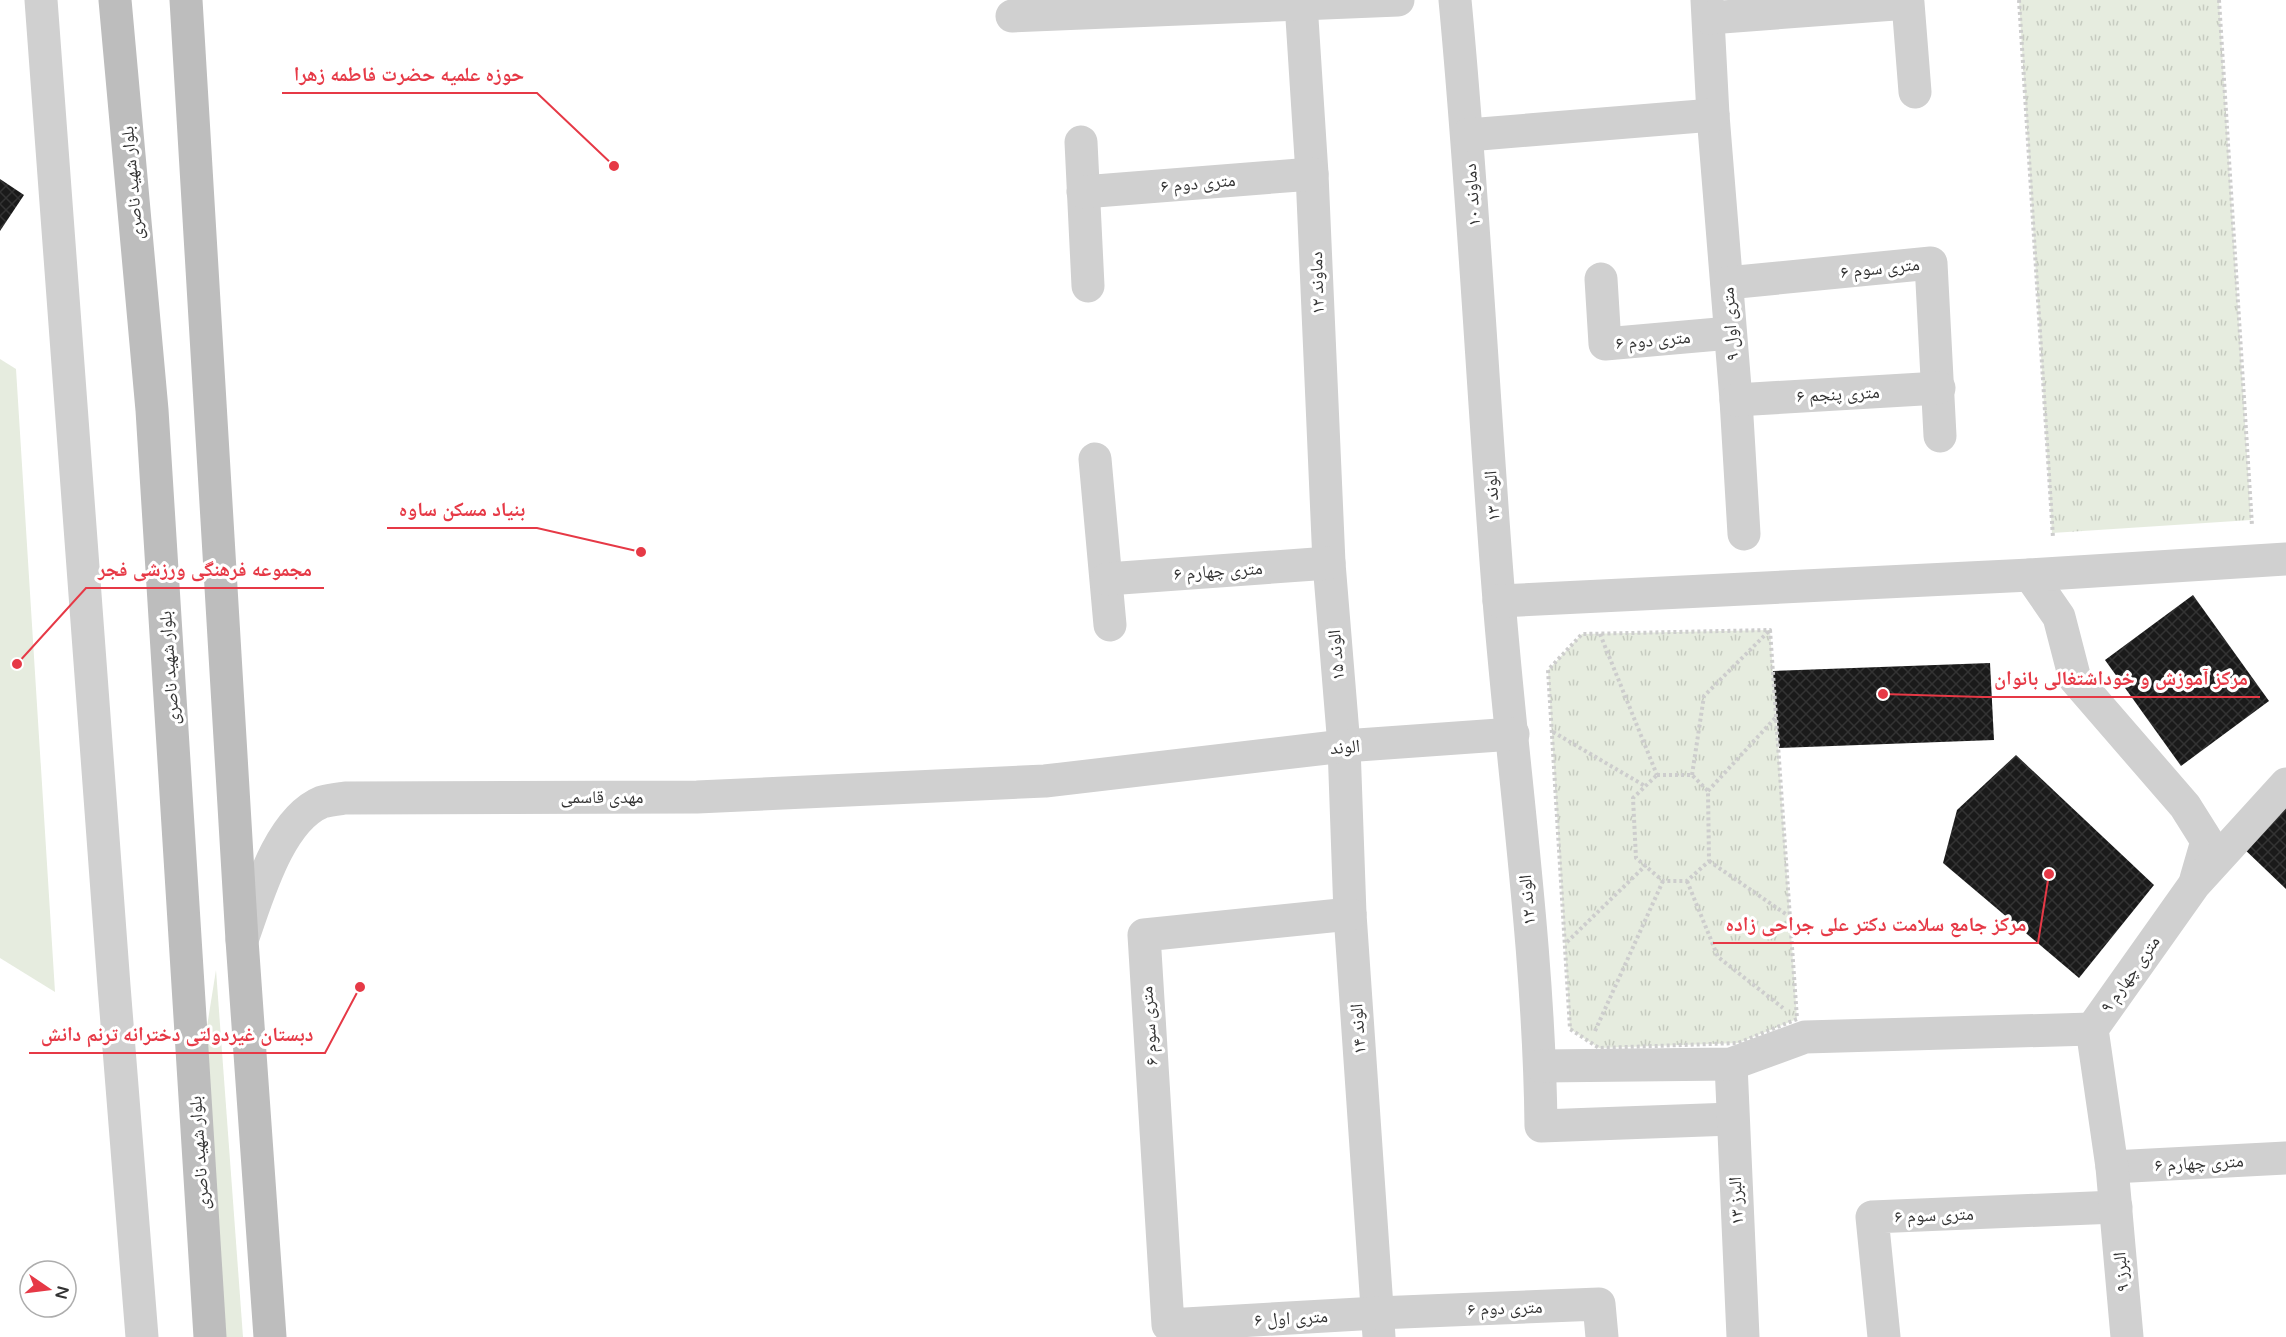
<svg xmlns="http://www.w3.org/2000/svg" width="2286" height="1337" font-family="'Varela Round','Noto Naskh Arabic',sans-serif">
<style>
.grass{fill:#e6ecdf}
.park{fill:url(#park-tufts)}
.building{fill:url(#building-cross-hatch)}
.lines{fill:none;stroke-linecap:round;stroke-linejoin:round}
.path{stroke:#cdcdcd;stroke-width:4;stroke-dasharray:3 3;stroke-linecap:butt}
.minor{stroke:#d0d0d0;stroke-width:33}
.tertiary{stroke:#d0d0d0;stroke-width:33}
.secondary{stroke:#bdbdbd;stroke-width:33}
.labels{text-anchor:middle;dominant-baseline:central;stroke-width:6;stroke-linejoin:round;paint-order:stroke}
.street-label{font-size:18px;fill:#333;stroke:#fff}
.leader{fill:none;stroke:#e63946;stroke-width:2}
.callout-dot{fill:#e63946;stroke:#fff;stroke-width:2}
.callout-label{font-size:20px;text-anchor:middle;font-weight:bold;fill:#e63946;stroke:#fff;stroke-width:6;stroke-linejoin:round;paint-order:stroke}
</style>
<defs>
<pattern id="park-tufts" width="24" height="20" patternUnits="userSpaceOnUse" patternTransform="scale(1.5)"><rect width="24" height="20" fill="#e6ecdf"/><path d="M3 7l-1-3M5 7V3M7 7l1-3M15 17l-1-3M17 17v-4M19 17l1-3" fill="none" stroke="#c6cbc0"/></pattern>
<pattern id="building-cross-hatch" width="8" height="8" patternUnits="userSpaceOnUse" patternTransform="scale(1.5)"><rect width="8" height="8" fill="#1a1a1a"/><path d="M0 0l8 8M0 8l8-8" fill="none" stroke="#333"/></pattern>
</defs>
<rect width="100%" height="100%" fill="#fff"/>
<!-- grass -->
<g class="grass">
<polygon points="0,359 16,369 55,992 0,958"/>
<polygon points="216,970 243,1337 226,1337 205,1039"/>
</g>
<!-- park -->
<g class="park">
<polygon points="2019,0 2219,0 2251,520 2052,533"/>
<polygon points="1770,630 1797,1019 1738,1043 1599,1048 1570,1029 1548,670 1582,634"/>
</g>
<!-- building -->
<g class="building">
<polygon points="0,179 24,195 0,231"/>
<polygon points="2193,595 2269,701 2181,766 2105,660"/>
<polygon points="1990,663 1994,740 1779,748 1773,671"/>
<polygon points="2016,755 2154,885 2079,978 1943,863 1957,810"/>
<polygon points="2286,806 2286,889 2240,845"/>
</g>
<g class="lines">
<!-- path -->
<g class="path">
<polyline points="2019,0 2053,538"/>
<polyline points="2219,0 2252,526"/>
<polygon points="1770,630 1797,1019 1738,1043 1599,1048 1570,1029 1548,670 1582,634"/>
<polyline points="1600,634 1657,775"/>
<polyline points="1553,732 1645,786"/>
<polygon points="1657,775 1692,775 1708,791 1709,861 1687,881 1663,881 1636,858 1633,798"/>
<polyline points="1692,775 1704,696 1770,630"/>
<polyline points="1708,791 1776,717"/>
<polyline points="1709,861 1790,917"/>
<polyline points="1687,881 1718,957 1783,1008"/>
<polyline points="1567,942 1646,865"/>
<polyline points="1595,1031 1663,881"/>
</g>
<!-- minor -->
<g class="minor">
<path d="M 1455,0 C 1474,200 1483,400 1499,600 C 1513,775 1539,950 1541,1126 L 1732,1119"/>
<polyline points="1707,0 1713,115 1736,400 1744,534"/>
<polyline points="1301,3 1312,174 1329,563 1344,746 1350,914 1379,1337"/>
<polyline points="1012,16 1398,0"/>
<polyline points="1709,18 1908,3 1915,92"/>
<polyline points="1468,135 1713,115"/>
<polyline points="1081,142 1088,286"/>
<polyline points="1083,192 1312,174"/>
<polyline points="1601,279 1605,344 1730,333"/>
<polyline points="1727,283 1931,263 1940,436"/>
<polyline points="1736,400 1939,388"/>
<polyline points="1095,459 1110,625"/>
<polyline points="2030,575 2059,617 2075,679 2185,806 2207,841 2196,879"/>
<polyline points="1107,579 1329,563"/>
<polyline points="1499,601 2030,575 2286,559"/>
<polyline points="1350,914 1144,935 1168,1325 1377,1313 1599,1304 1602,1337"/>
<path d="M 242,940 C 257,899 278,820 322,802 C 329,800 338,799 345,798 L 697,797 L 1045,781 L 1344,746 L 1513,734"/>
<polyline points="1731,1064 1743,1337"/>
<polyline points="1541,1066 1731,1064 1805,1037 2092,1029"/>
<polyline points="2112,1167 2286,1158"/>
<polyline points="1884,1337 1872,1217 2116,1207"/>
<polyline points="2127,1337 2112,1167 2092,1029 2194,885 2286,784"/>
</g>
<!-- tertiary -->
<polyline class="tertiary" points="41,0 114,986 142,1337"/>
<!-- secondary -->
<g class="secondary">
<polyline points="115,0 152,410 210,1337"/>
<polyline points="186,0 242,940 270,1337"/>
</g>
</g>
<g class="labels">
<!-- street labels -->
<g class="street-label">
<text transform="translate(132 183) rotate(-95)">بلوار شهید ناصری</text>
<text transform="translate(1198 183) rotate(-5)">۶ متری دوم</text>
<text transform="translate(1472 195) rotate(-94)">دماوند ۱۰</text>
<text transform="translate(1880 268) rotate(-6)">۶ متری سوم</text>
<text transform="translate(1317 283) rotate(-92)">دماوند ۱۲</text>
<text transform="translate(1730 324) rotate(-94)">۹ متری اول</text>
<text transform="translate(1653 340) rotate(-5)">۶ متری دوم</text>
<text transform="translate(1838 394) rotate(-3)">۶ متری پنجم</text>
<text transform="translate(1492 496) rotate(-94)">الوند ۱۳</text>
<text transform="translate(1218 571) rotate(-4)">۶ متری چهارم</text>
<text transform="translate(1336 655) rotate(-95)">الوند ۱۵</text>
<text transform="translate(169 668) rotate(-94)">بلوار شهید ناصری</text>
<text transform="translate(1345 747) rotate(-5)">الوند</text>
<text x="602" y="797">مهدی قاسمی</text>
<text transform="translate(1527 900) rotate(-95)">الوند ۱۲</text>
<text transform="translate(2130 974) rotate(-55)">۹ متری چهارم</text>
<text transform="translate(1149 1026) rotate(-94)">۶ متری سوم</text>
<text transform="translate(1358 1029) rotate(-94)">الوند ۱۴</text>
<text transform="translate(199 1153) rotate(-94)">بلوار شهید ناصری</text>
<text transform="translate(2199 1163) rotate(-3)">۶ متری چهارم</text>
<text transform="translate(1736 1201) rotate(-93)">البرز ۱۳</text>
<text transform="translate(1934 1215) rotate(-2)">۶ متری سوم</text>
<text transform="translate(2121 1272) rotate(-95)">البرز ۹</text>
<text transform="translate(1505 1308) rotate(-2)">۶ متری دوم</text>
<text transform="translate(1291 1318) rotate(-3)">۶ متری اول</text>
</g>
</g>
<!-- callouts -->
<path class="leader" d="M614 166L537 93H282M641 552L537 528H387M17 664L86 588H324M1883 694L1982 697H2260M2049 874L2038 943H1713M360 987L325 1053H29"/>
<g class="callout-dot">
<circle cx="614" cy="166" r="6"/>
<circle cx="641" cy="552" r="6"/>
<circle cx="17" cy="664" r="6"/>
<circle cx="1883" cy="694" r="6"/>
<circle cx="2049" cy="874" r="6"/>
<circle cx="360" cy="987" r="6"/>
</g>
<g class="callout-label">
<text x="409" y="81">حوزه علمیه حضرت فاطمه زهرا</text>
<text x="462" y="516">بنیاد مسکن ساوه</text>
<text x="205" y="576">مجموعه فرهنگی ورزشی فجر</text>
<text x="2121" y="685">مرکز آموزش و خوداشتغالی بانوان</text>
<text x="1876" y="931">مرکز جامع سلامت دکتر علی جراحی زاده</text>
<text x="177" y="1041">دبستان غیردولتی دخترانه ترنم دانش</text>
</g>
<!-- north arrow -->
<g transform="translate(48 1289) rotate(104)"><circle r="28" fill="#ffffff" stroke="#adadad" stroke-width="1.5"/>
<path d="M0-4.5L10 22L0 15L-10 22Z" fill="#e63946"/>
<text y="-9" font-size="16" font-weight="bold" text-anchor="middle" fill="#333333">N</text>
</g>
</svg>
